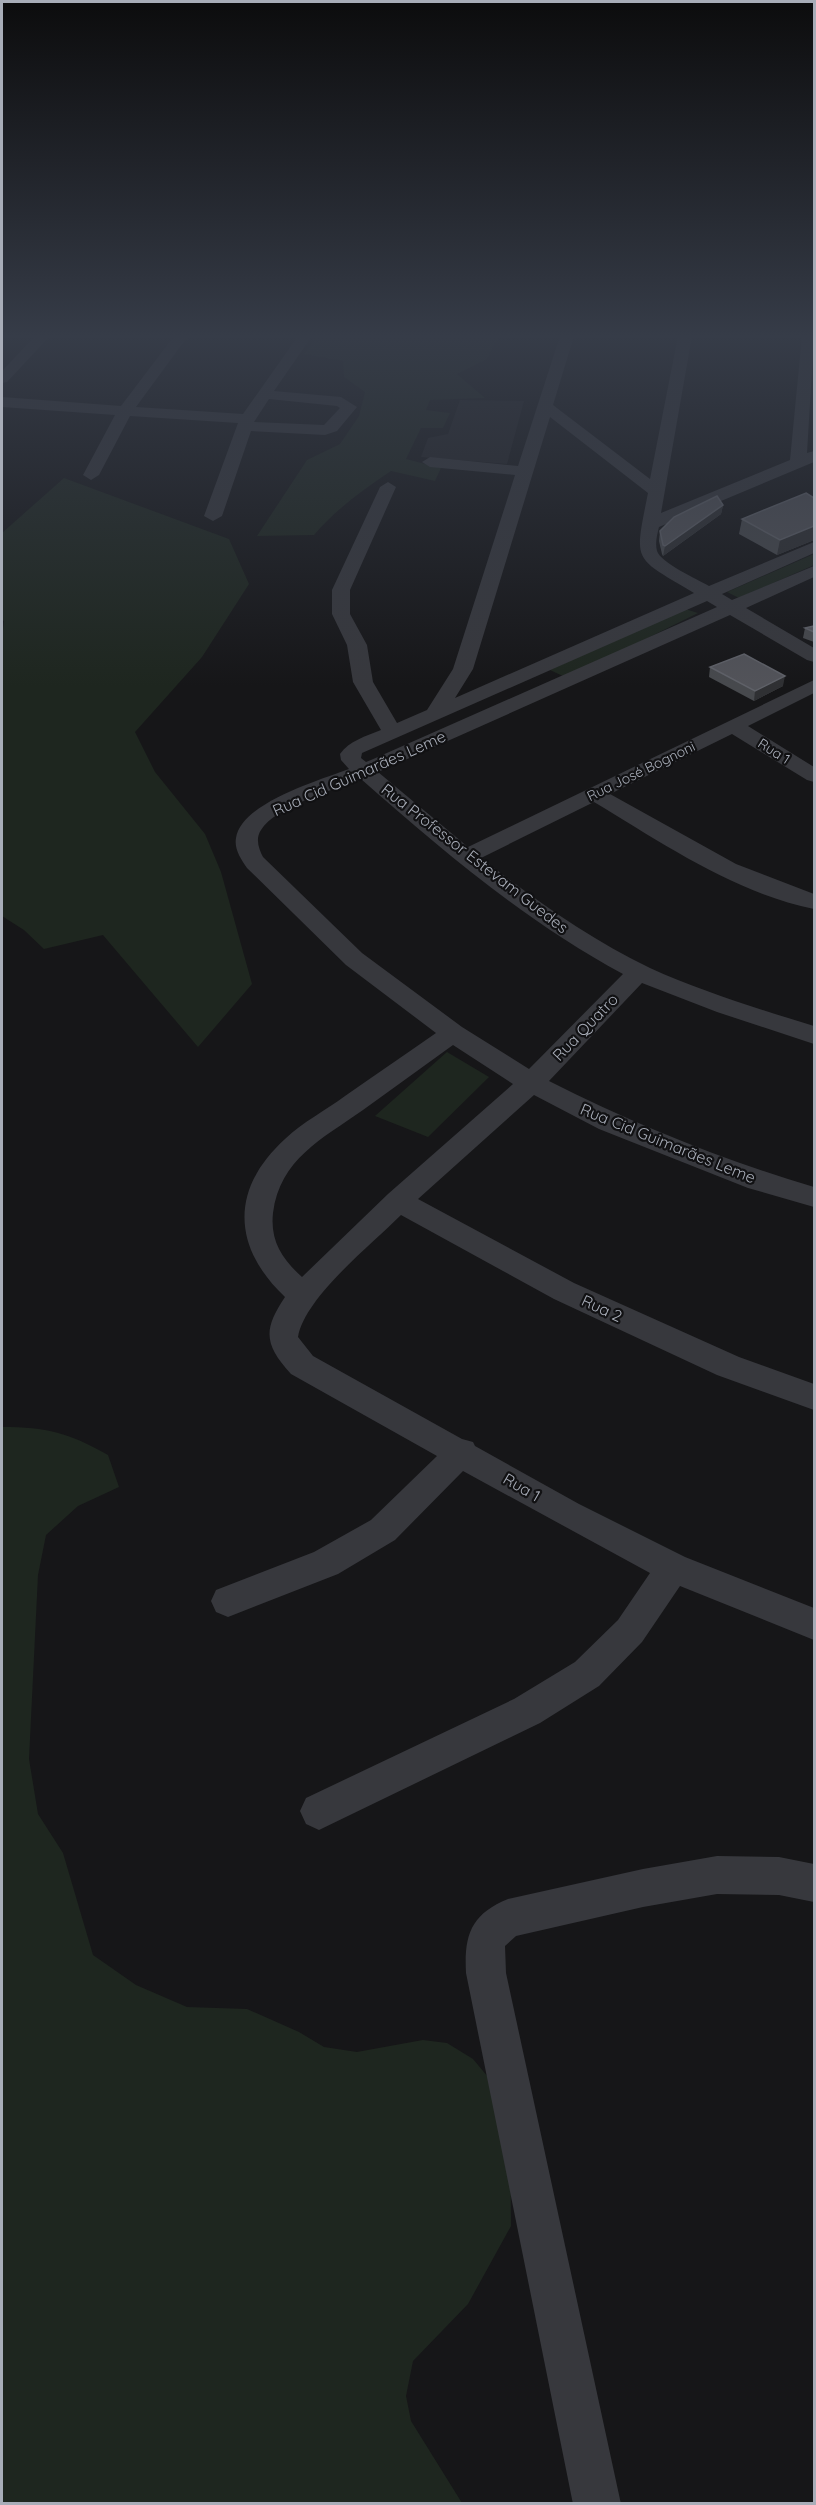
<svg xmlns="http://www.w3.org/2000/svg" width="816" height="2505" font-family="Quicksand,sans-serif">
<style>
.built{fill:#222225}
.green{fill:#1e261f}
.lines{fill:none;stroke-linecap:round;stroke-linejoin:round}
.minor{fill:#37383d;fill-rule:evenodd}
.wall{fill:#47494d}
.shaded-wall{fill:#2f3033}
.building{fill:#525359;stroke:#5f6168;stroke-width:1.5}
.labels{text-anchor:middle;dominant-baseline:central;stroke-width:4.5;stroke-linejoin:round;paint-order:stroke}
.far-street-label{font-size:14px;fill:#a8adb8;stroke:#111113}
.street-label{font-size:16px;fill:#a8adb8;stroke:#111113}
</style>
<rect width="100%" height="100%" fill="#161618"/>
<!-- built -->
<polygon class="built" points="460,400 524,401 507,464 421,457 428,438 448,434"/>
<!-- green -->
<g class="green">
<path d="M 318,336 L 507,336 L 497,339 L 487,359 L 457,374 L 485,398 L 430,400 L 426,410 L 450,413 L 443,428 L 421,428 L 406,459 L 441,468 L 435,481 L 391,471 C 363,490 336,509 314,535 L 257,536 L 307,460 L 340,444 L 359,416 L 365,392 L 344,377 L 343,361 L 304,354 Z"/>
<polygon points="64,478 229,539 249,584 202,657 135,732 155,772 205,834 221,872 252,984 198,1047 103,935 44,949 24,930 2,916 2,637 4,621 2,620 2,533"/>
<polygon points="814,554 814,565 739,598 727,592"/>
<polygon points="682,608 698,613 567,678 550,670"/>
<polygon points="447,1052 489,1077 428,1137 375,1116"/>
<path d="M 2,1427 C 47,1427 69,1433 108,1455 L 119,1487 L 78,1506 L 46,1535 L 38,1575 L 29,1759 L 38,1814 L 63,1853 L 93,1955 L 136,1985 L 187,2007 L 247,2009 L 299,2032 L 324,2047 L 357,2052 L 423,2040 L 447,2043 L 473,2059 L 503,2095 L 510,2121 L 511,2226 L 468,2304 L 413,2361 L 406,2396 L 411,2421 L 462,2503 L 2,2504 Z"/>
</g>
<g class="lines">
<!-- minor -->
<g class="minor">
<polygon points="35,336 50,336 7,382 2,383 2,371"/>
<path d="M 174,336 L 188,336 L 136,407 L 243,414 L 298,336 L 312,336 L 274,391 L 341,397 L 357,407 L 337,431 L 325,435 L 251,431 L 222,516 L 213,521 L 204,516 L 238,423 L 130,416 L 99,475 L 91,480 L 83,475 L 115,415 L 2,407 L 2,397 L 121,406 ZM 269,399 L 337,406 L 340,408 L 324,425 L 254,422 Z"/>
<path d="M 560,336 L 574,336 L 553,405 L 650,479 L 678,336 L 692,336 L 661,513 L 790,460 L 802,336 L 814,336 L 807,453 L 814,451 L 814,462 L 659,527 C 657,535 655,543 657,551 C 661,563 697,579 709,586 L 814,542 L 814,553 L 722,594 L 732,600 L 814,566 L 814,577 L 746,608 L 814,648 L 814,662 L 807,660 L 730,615 L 378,772 L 468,847 L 814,680 L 814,693 L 748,726 L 814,767 L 814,782 L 807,780 L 732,734 L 610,794 L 736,864 L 814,894 L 814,909 C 735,893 662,843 594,802 L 481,858 C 534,899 589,939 650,968 C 703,992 759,1009 814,1026 L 814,1044 L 717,1012 L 642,983 L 549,1081 C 634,1124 723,1160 814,1187 L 814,1207 L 748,1188 L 599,1129 L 534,1095 L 418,1199 L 574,1283 L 739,1357 L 814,1384 L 814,1410 L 717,1375 L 554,1299 L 401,1215 C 371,1245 305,1297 298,1337 L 313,1356 L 462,1439 L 473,1442 L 475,1446 L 579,1504 L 685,1557 L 814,1608 L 814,1640 L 680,1586 L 642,1642 L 599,1686 L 540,1723 L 319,1830 L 306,1824 L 300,1811 L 306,1798 L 514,1699 L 575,1662 L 618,1620 L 650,1573 L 463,1471 L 395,1540 L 338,1574 L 228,1617 L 216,1612 L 211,1601 L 216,1590 L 314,1552 L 371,1520 L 437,1456 L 291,1374 C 264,1344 263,1330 285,1297 C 232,1247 230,1189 285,1139 C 303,1122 326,1110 345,1096 C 375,1075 406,1054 436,1033 L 346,965 L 247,868 C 241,859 234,849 236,838 C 241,803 320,780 349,769 L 341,760 L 340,754 C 349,741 366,736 381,730 L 353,682 L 347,645 L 332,614 L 332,590 L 380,487 L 388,482 L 396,487 L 350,590 L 350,614 L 367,645 L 373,682 L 397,723 L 427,710 L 453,669 L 515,475 L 430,467 L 422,462 L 430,457 L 518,466 ZM 550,417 L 648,493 C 634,564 632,556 694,593 L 455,698 L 473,669 ZM 707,601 L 717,607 L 371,760 L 366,762 L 361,758 L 362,753 ZM 361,779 C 443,851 526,922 623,974 L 529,1069 L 462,1027 L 362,953 L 263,857 C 259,849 255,839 261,830 C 275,807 335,789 361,779 ZM 453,1045 L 513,1084 L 388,1194 L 302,1277 C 282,1259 270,1241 273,1213 C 280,1159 322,1139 363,1110 C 393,1088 423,1067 453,1045 Z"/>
<path d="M 717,1856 L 779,1857 L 814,1864 L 814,1902 L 779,1895 L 717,1894 L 643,1907 L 516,1936 L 505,1946 L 506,1973 L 621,2504 L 573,2504 L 466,1973 C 464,1935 471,1914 508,1899 L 643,1869 Z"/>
</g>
</g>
<!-- wall -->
<g class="wall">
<polygon points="814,498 814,540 777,555 739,534 742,519"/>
<polygon points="723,505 721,514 663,556 662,554 659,541 660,531"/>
<polygon points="814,626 814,642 803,638 805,628"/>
<polygon points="710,667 783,686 754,701 709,677"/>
</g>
<!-- shaded-wall -->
<g class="shaded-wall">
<polygon points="723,505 721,514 663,556 665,546"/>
<polygon points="814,526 814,540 777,555 780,540"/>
<polygon points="785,676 783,686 754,701 755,691"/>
</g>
<!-- building -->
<g class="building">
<polygon points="806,493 814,498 814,526 780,540 742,519"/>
<polygon points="717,496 723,505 665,546 663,545 660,531 674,517"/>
<polygon points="814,626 814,632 805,628"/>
<polygon points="744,654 785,676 755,691 710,667"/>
</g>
<!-- sky -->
<linearGradient id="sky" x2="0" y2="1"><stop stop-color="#0c0c0d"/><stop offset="0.49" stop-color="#363c48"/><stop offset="1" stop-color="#363c48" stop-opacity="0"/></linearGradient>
<rect width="816" height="686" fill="url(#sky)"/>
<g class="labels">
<!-- far-street labels -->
<g class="far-street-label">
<text transform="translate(774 751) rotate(32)">Rua 1</text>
<text transform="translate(641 771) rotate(-26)">Rua José Bognoni</text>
</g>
<!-- street labels -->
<g class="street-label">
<text transform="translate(359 773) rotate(-24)">Rua Cid Guimarães Leme</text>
<text transform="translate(475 858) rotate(38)">Rua Professor Estevam Guedes</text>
<text transform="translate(585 1027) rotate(-46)">Rua Quatro</text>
<text transform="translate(668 1143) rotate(22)">Rua Cid Guimarães Leme</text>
<text transform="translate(602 1308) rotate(25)">Rua 2</text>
<text transform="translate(522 1487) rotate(30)">Rua 1</text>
</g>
</g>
<!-- border -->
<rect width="816" height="2505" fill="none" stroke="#a8adb8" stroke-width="6"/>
</svg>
